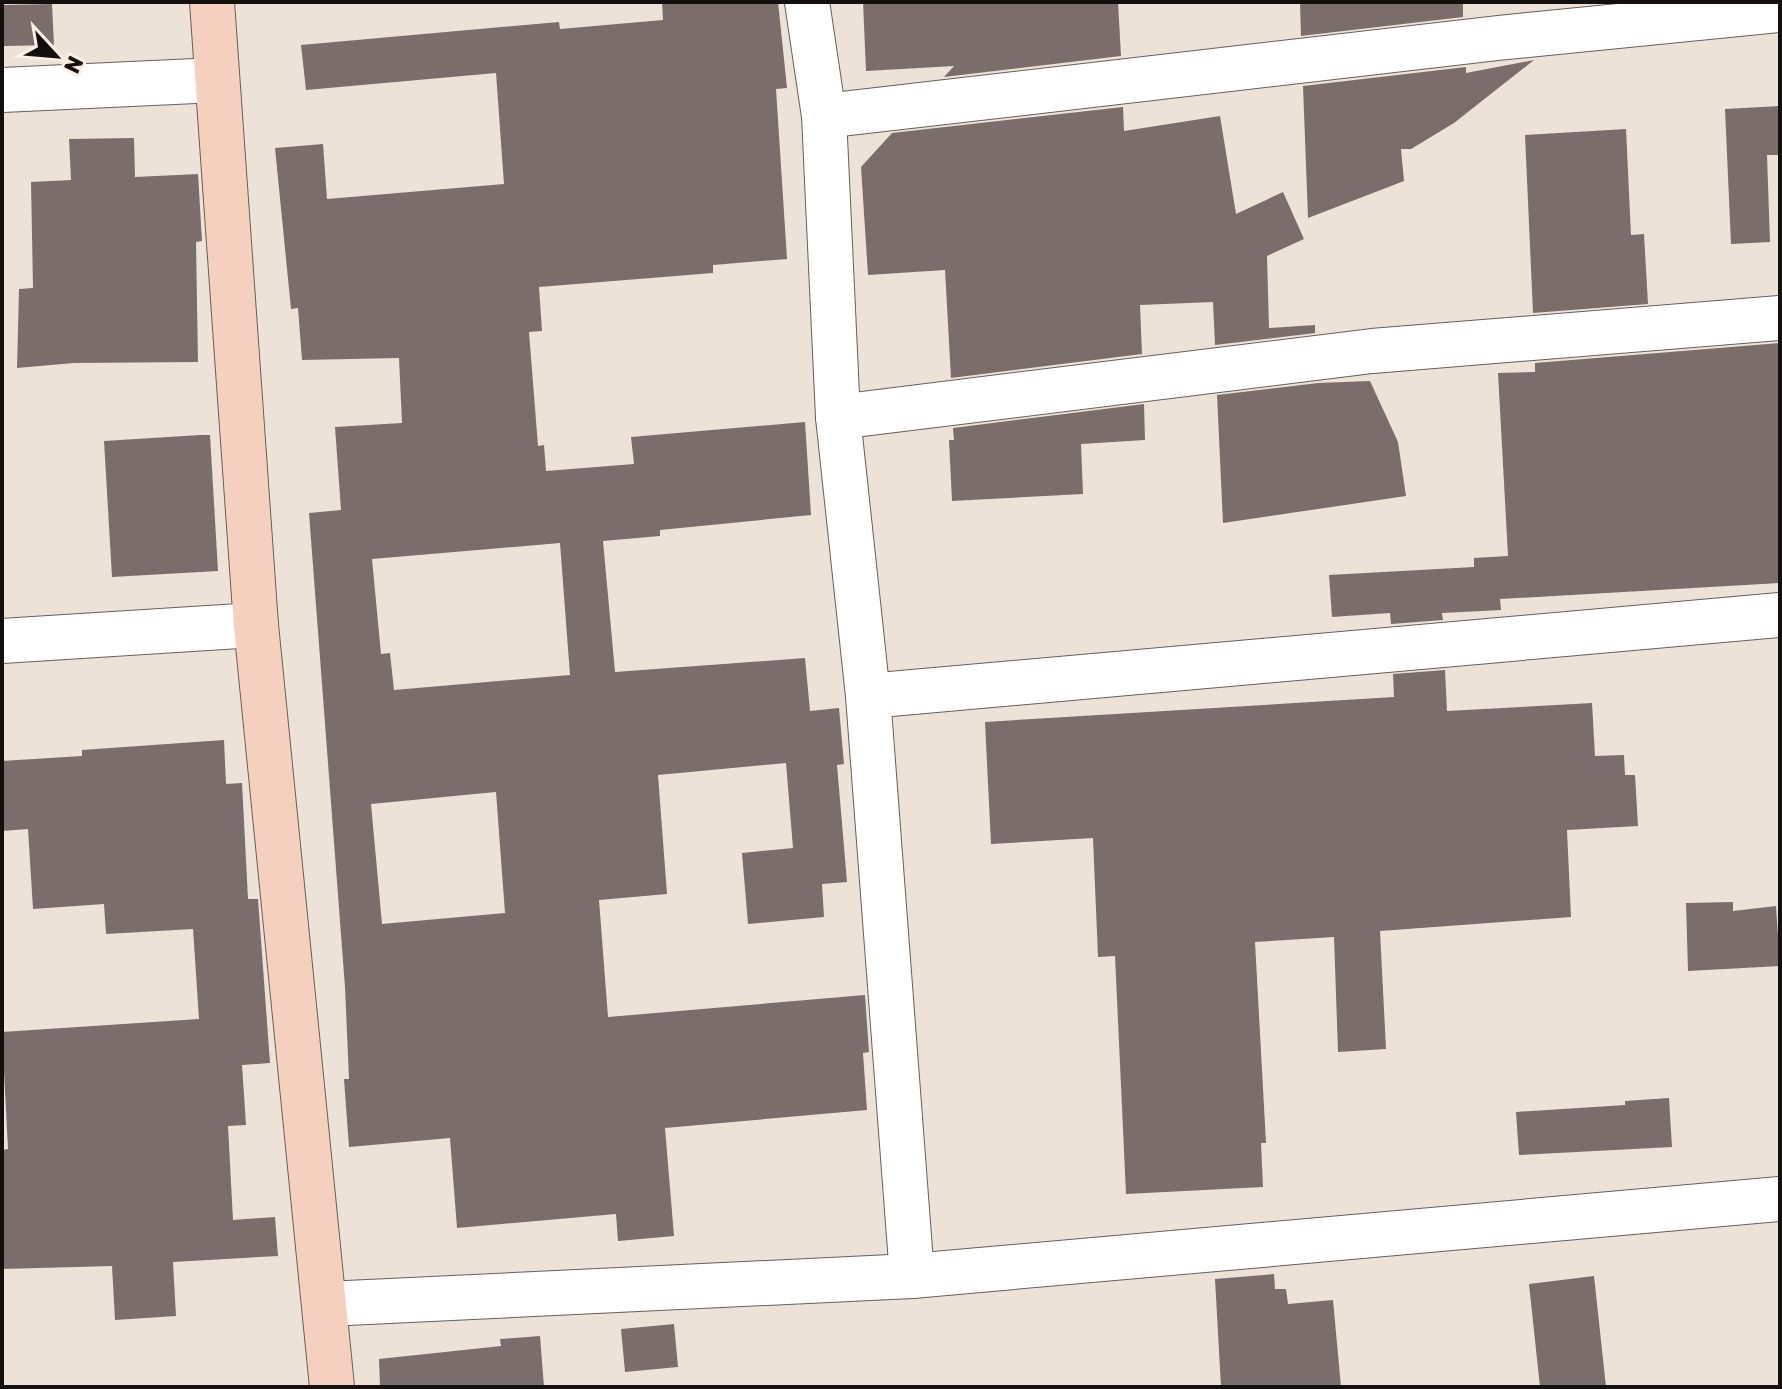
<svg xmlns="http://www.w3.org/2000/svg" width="1782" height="1389" font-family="Rubik,sans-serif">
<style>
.building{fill:#7c6d6d;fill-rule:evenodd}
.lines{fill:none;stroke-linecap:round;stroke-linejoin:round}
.street-casing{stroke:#695f56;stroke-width:46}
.secondary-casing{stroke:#695f56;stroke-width:46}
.street{stroke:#fff;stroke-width:44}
.secondary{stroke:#f6d0bf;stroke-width:44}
</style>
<rect width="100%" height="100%" fill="#ede2d8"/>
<!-- building -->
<g class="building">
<path d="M 662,2 L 778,2 L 787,88 L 776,89 L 787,259 L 713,265 L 713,273 L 539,287 L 542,331 L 529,332 L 538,446 L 544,445 L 546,471 L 634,464 L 631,437 L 805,422 L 811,515 L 660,530 L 660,536 L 603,541 L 615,672 L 805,658 L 810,711 L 839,708 L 844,764 L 837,765 L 847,882 L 822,884 L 824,917 L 748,924 L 742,853 L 793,848 L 786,763 L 658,775 L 667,894 L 599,900 L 608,1017 L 865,995 L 869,1052 L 863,1053 L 867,1110 L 665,1128 L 674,1236 L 618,1241 L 616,1214 L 457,1228 L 450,1138 L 349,1147 L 344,1079 L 349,1079 L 345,987 L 309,513 L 341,510 L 335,427 L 402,423 L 399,358 L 302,360 L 298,308 L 291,309 L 275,148 L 323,144 L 327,199 L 504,184 L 496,73 L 306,90 L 301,45 L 559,22 L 560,29 L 663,20 ZM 560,543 L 570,675 L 394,690 L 390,653 L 381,654 L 372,559 ZM 496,792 L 505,913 L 382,924 L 371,804 Z"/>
<polygon points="863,2 1118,2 1121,56 944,77 954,66 866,71"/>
<polygon points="1300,2 1463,2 1463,17 1301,36"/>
<polygon points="52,4 54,45 4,46 3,5"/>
<polygon points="1534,60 1454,123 1411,149 1401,149 1404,181 1308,218 1303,86 1466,67 1466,73"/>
<polygon points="1780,106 1780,155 1767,155 1770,242 1731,244 1725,109"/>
<polygon points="1123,107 1124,131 1220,116 1236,214 1283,192 1304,239 1267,256 1269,328 1315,325 1315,333 1215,345 1213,302 1140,305 1142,354 951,378 945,270 868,275 861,167 892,133"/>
<polygon points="1626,129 1631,235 1644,234 1648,304 1533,313 1525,135"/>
<polygon points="134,138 135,177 198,174 202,241 196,242 198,362 74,363 17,368 19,289 33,288 31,182 71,180 69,139"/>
<polygon points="1780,343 1780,583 1500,599 1501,610 1442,613 1443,620 1391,624 1390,613 1332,617 1329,575 1474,567 1474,558 1508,556 1498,373 1535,372 1535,363"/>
<polygon points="1370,381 1398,442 1406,496 1223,523 1217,395 1318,383"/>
<polygon points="1144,404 1145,440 1081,444 1083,494 952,501 949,440 954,440 953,428"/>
<polygon points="200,435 210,435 218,571 112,577 104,441"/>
<polygon points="1445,670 1447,711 1592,703 1595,756 1624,755 1625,775 1635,775 1638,826 1567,830 1571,917 1380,931 1386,1049 1338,1052 1334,937 1255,942 1266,1143 1261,1143 1263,1187 1126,1194 1115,956 1098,957 1093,838 991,844 985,722 1394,697 1393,674"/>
<polygon points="224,740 226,784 242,783 248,899 258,899 270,1063 242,1065 246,1125 228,1126 233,1220 275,1217 278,1256 173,1262 176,1316 115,1320 112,1266 2,1269 2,1150 8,1149 2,1032 199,1019 193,929 106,934 104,904 33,909 28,829 2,831 2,761 82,756 82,750"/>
<polygon points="1733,902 1733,911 1776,906 1780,966 1688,971 1686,903"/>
<polygon points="1669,1098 1672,1147 1519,1155 1516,1112 1625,1105 1625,1101"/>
<polygon points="1274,1274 1275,1289 1286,1289 1288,1304 1333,1300 1341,1387 1221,1387 1215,1279"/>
<polygon points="1594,1276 1606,1387 1540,1387 1529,1284"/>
<polygon points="674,1324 678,1367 625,1372 621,1329"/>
<polygon points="540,1336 544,1387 380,1387 379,1359 501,1346 500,1339"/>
</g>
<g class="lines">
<!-- street casing -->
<g class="street-casing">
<g id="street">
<polyline points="807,2 824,116 838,417 868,696 912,1276"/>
<polyline points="2,90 217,80"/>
<polyline points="824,116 1498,38 1780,10"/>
<polyline points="838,417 1372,351 1780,318"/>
<polyline points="2,641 256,625"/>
<polyline points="868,696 1780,615"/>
<polyline points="326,1304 912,1276 1780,1199"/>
</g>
</g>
<!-- secondary casing -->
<g class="secondary-casing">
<polyline id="secondary" points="212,2 256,625 332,1387"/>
</g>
<!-- street -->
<use href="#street" class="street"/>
<!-- secondary -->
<use href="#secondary" class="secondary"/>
</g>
<!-- border -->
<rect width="1782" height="1389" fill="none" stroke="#130f0c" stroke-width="8"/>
<!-- north arrow -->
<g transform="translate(56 56) rotate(116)" stroke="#fbefe5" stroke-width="6" paint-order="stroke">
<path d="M0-6L14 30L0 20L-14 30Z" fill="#130f0c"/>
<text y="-12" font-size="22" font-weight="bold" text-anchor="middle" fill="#130f0c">N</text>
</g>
</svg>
